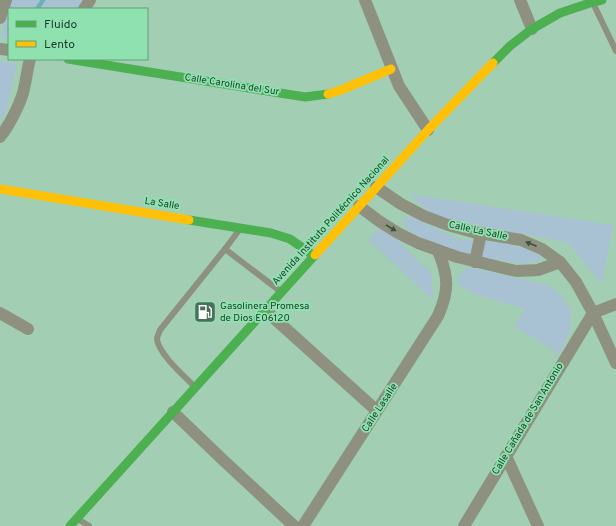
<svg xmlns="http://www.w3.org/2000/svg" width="616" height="526" font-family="Overpass,sans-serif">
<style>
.green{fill:#a9c2d3}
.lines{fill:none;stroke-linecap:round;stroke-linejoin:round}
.stream{stroke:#6ab2b9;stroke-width:4.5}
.lane{stroke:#8e917f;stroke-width:6}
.street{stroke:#8e917f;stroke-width:12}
.fast{stroke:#4caf50;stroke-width:9}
.slow{stroke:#ffc107;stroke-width:9}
.oneway{fill:#37523e}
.labels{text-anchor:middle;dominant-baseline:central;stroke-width:3.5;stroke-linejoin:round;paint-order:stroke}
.street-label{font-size:10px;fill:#1a3d29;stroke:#8fe2b0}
.poi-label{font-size:10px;fill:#1a3d29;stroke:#8fe2b0;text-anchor:start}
</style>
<rect width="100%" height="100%" fill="#a2cfb4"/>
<!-- green -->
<g class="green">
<polygon points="8,0 86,0 81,9 9,9 9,39 1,37 3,29 3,20"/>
<polygon points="0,61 17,63 6,113 0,120"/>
<polygon points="409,194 613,225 602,284 568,243 532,235 474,227 438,219"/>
<polygon points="410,216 457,239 497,242 542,252 540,260 525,264 486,258 434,246 407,230 402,219"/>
<polygon points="380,227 391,234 432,274 433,300 369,240"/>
<polygon points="468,267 548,285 561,295 571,311 570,331 560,354 514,326 525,309 477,295 457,284 460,274"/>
</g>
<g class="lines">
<!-- stream -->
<polyline class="stream" points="37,9 43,0"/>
<!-- lane -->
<g class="lane">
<polyline points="593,3 616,51"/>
<polyline points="225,249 280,291"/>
<path d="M 194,386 C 184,376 158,353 157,339 C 157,337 159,333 160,330 L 225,249 L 240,229"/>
<polyline points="78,519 89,526"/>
</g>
<!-- street -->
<g class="street">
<polyline points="365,0 399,86 428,130"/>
<polyline points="520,0 532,29"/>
<polyline points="84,9 90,0"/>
<polyline points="0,18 6,0"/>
<polyline points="0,49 9,50"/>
<path d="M 0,137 C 9,126 19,106 23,93 C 26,82 27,70 30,59"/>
<polyline points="376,187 401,204 424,216 448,225 473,232 521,240 542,249 560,262 576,282 593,313 616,363"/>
<polyline points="359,206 379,221 398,233 418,243 457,257 516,271 538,270 560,262"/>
<polyline points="475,262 481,233"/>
<polyline points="265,310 377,411"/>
<polyline points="0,313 28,329"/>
<polyline points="593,313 616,304"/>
<polyline points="173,412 222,459 294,526"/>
<polyline points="506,456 538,526"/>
<path d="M 303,526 L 438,316 C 449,291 449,277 438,251"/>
<polyline points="464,526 593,313"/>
</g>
<!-- fast -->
<g class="fast">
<polyline points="68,59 305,97 328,94"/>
<polyline points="493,63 510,46 532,29 560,13 593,2 602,0"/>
<polyline points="189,220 271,233 290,239 314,256"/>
<polyline points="70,526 315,255"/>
</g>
<!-- slow -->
<g class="slow">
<polyline points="328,94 341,90 391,69"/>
<polyline points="0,189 189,220"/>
<polyline points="315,255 428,130 493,63"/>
</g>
</g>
<!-- one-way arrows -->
<defs><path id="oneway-solid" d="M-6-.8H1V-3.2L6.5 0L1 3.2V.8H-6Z"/></defs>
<g class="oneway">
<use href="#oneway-solid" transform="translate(391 228) rotate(31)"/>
<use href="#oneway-solid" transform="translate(531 244) rotate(-157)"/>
</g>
<!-- icons -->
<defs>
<g id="fuel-square" transform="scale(1.15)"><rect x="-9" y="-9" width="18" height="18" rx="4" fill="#4a705a" stroke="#8fe2b0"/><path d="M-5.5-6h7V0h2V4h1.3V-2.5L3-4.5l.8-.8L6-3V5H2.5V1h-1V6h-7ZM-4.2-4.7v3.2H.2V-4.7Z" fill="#fff"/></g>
</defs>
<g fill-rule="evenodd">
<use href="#fuel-square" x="205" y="312"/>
</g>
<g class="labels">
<!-- street labels -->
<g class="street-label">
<text transform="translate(232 85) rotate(9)">Calle Carolina del Sur</text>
<text transform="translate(162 204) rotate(9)">La Salle</text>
<text transform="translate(331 221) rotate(-48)">Avenida Instituto Politécnico Nacional</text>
<text transform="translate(478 231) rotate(12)">Calle La Salle</text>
<text transform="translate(380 408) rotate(-57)">Calle Lasalle</text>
<text transform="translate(528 419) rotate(-59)">Calle Cañada de San Antonio</text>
</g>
<!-- poi labels -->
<g class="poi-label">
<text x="220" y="306">Gasolinera Promesa<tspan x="220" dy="12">de Dios E06120</tspan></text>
</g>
</g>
<!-- legend -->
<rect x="8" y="8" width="140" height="52" fill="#8fe2b0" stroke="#60a07a"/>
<rect x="16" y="21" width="20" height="6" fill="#4caf50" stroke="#60a07a"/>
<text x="44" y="28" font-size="12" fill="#1a3d29">Fluido</text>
<rect x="16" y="41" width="20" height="6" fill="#ffc107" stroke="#60a07a"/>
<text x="44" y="48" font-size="12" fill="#1a3d29">Lento</text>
</svg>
